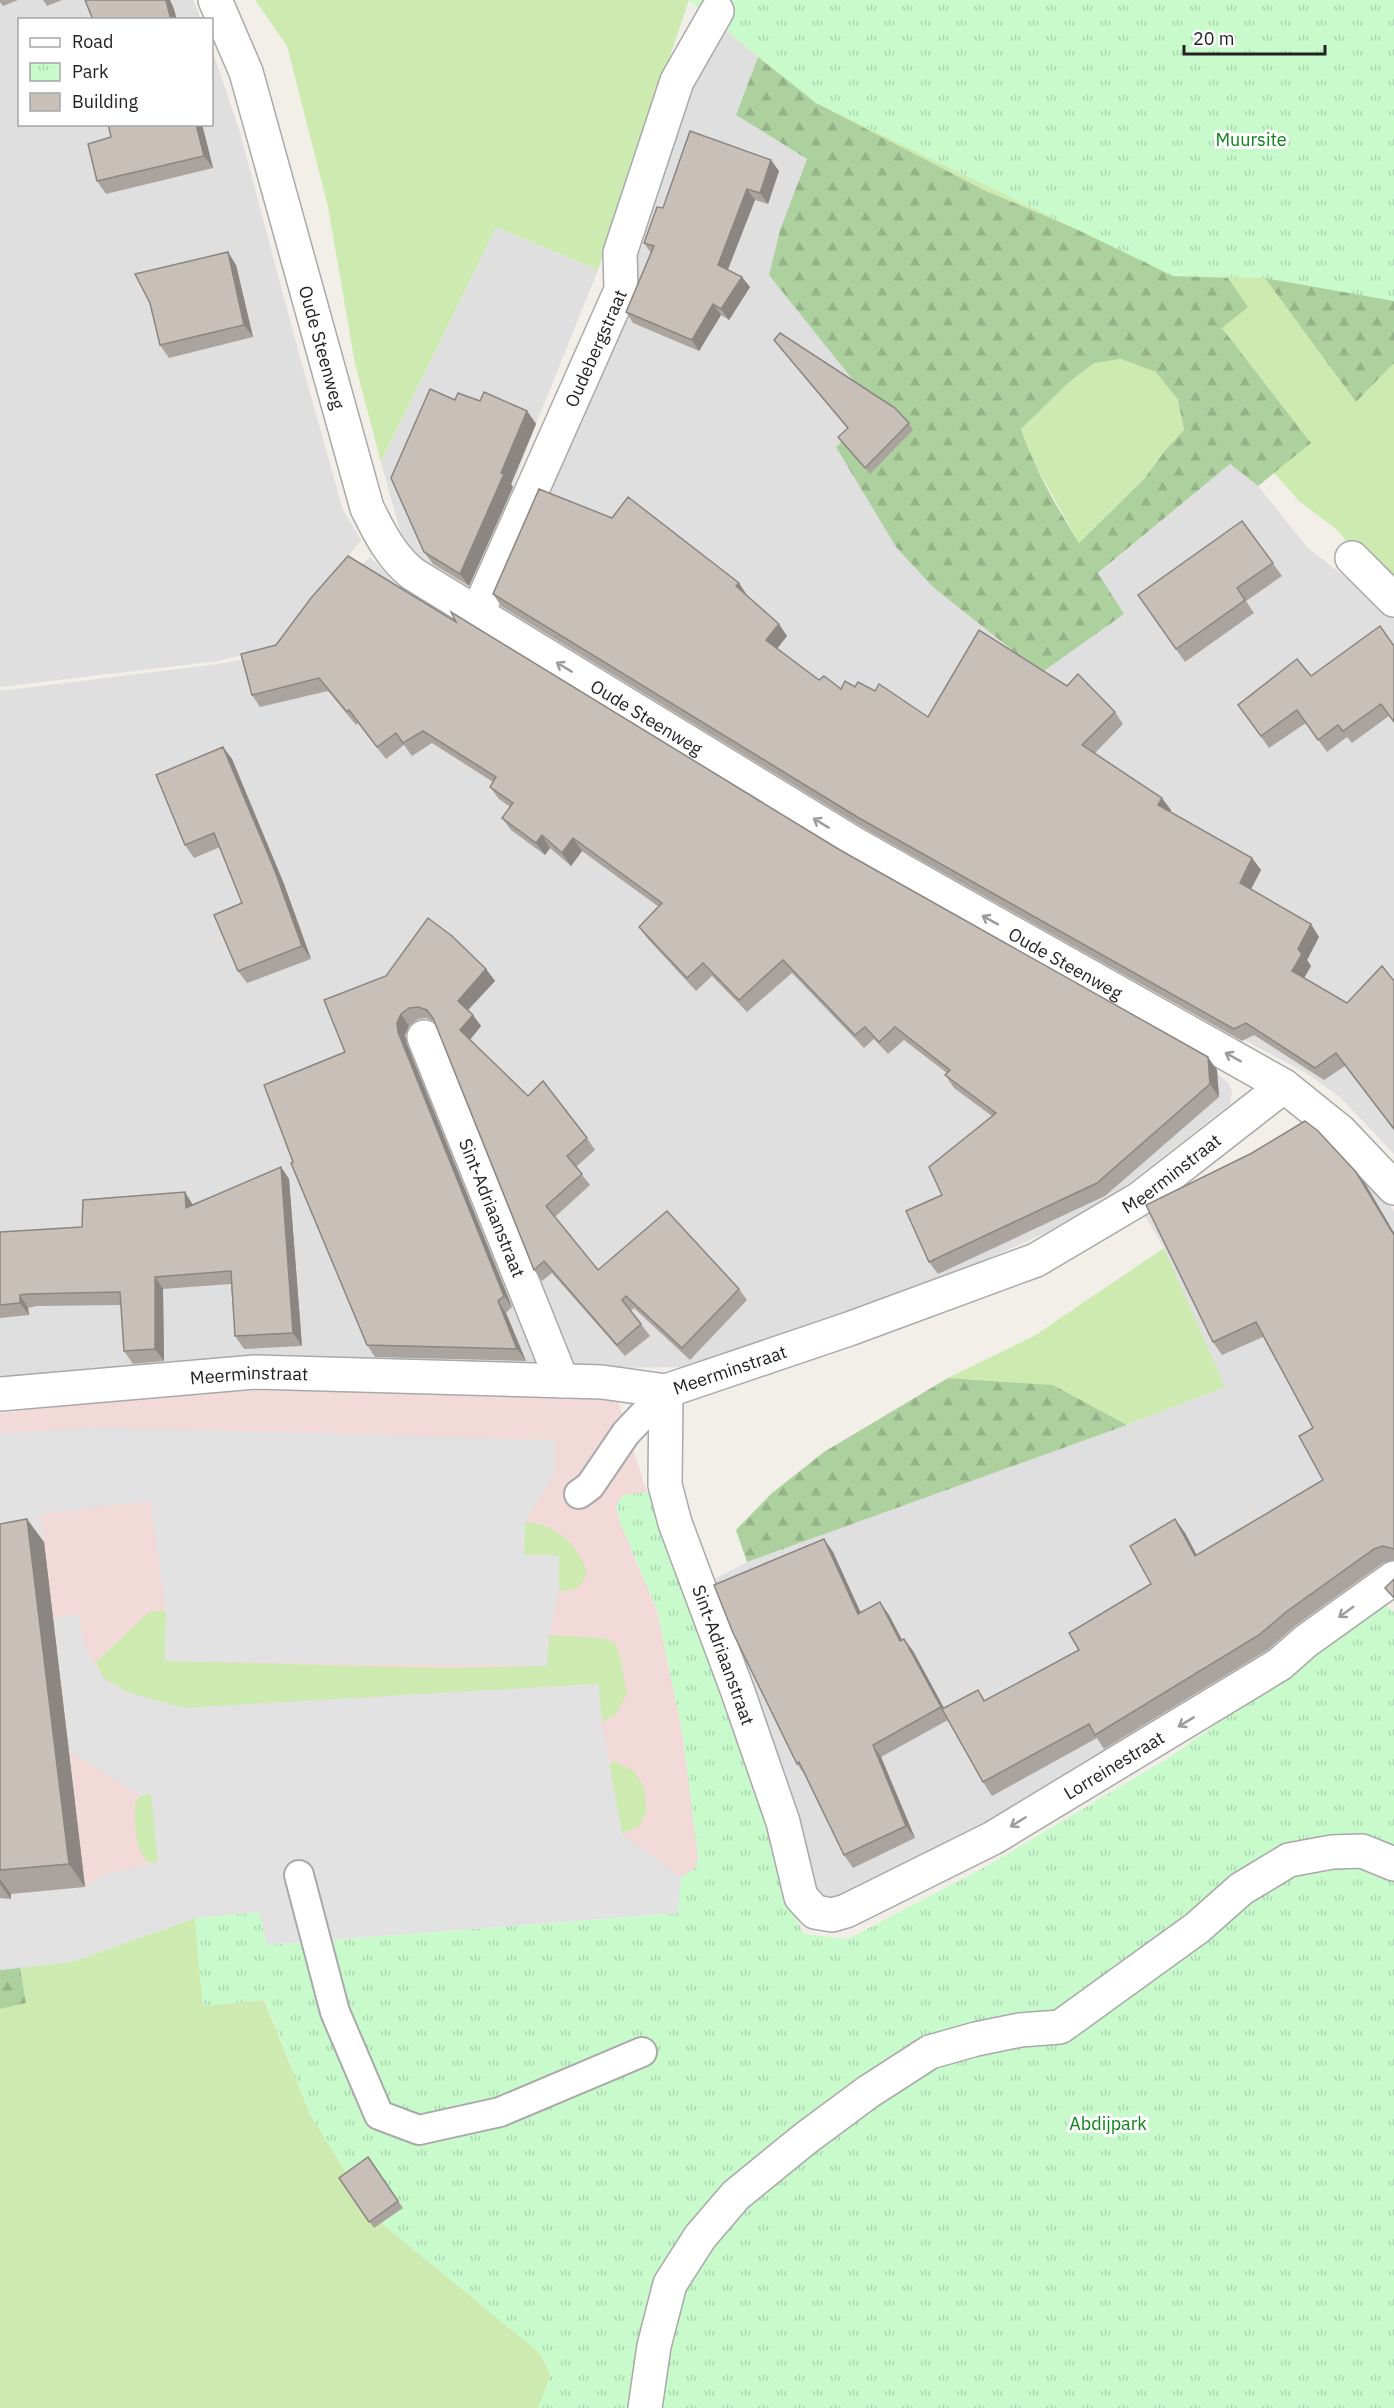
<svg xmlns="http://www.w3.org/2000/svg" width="1394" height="2408" font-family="'IBM Plex Sans',sans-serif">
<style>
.residential{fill:#e0dfdf}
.commercial{fill:#f2dad9}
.grass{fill:#cdebb0}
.forest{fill:url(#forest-firs);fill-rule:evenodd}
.park{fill:url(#park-tufts)}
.parking{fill:#e2e2e2}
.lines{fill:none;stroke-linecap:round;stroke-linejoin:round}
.service-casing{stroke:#a9a9a9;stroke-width:32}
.pedestrian-casing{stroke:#a9a9a9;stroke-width:36}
.minor-casing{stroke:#a9a9a9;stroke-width:36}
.service{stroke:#fff;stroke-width:28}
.pedestrian{stroke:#fff;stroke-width:33}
.minor{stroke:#fff;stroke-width:33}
.wall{fill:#aba49e}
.shaded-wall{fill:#8b8681}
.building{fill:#c7bfb8;stroke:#8b8681;stroke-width:1.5}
.oneway{stroke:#9c9c9c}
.labels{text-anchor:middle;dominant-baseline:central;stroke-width:6;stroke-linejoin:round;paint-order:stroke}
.park-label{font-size:18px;fill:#0c8416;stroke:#fff}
.street-label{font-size:18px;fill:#222;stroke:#fff}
</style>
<defs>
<pattern id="forest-firs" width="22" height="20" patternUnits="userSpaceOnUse" patternTransform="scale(1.5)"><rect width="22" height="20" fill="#add19e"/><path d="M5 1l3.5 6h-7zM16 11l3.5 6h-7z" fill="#95b388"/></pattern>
<pattern id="park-tufts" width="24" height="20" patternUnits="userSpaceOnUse" patternTransform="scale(1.5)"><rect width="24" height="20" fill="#c8facc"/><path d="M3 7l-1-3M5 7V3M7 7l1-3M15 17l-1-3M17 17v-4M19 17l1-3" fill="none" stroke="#acd6af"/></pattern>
</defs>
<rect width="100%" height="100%" fill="#f2efe9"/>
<!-- residential -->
<g class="residential">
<polygon points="0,0 193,0 196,6 201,19 20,20 20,124 212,124 212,50 239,129 301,361 343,510 361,540 279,646 218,661 0,687"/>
<polygon points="713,20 758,57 736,115 807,159 780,230 769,275 1098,574 1230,464 1258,486 1308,548 1394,615 1394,1154 1341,1098 1306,1073 1028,924 1026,932 500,612 501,594 616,320"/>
<polygon points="496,227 598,270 536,424 478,581 465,589 426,564 403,541 381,462"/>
<polygon points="370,557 396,584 428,600 841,851 1223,1078 1229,1084 1232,1092 1230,1104 1102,1204 1043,1234 925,1287 681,1367 601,1368 248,1357 0,1377 0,691 218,664 289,651 357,569"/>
<polygon points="1284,1139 1349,1160 1389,1204 1394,1212 1394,1567 1115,1759 822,1907 795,1811 707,1583 747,1562 1127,1425 1224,1387 1164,1248 1144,1214"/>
</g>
<!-- commercial -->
<polygon class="commercial" points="217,1390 584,1392 610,1390 619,1404 647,1492 623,1495 616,1507 620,1522 657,1610 683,1737 698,1857 696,1868 681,1878 195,1918 20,1967 0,1970 0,1413"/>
<!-- grass -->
<g class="grass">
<polygon points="255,0 1394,0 1356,402 1394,363 1394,584 1369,566 1335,528 1300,502 1274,473 1311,443 1222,328 1130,255 1088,234 984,190 816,104 689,0 598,270 496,227 381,462 355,364 328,207 287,46"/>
<polygon points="1121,359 1156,372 1178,400 1184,430 1167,448 1144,479 1079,543 1031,457 1021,429 1067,384 1094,363"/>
<polygon points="1164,1248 1225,1387 1127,1425 1053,1385 948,1378 1034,1336"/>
<path d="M 525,1522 C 555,1524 579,1544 587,1573 C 582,1587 575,1591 559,1591 L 559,1555 L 524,1555 Z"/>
<polygon points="166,1610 165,1661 448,1668 547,1666 549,1635 604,1638 615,1643 620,1656 627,1693 615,1716 602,1721 598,1684 184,1708 130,1693 104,1679 96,1662 149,1612"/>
<polygon points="615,1762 634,1771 644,1787 647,1811 639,1826 622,1834 609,1764"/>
<path d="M 151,1793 L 158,1862 L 150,1863 C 133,1849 135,1823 135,1803 L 141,1796 Z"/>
<polygon points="195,1918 203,2006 264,2000 310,2114 374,2217 540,2353 551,2375 538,2408 0,2408 0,2009 26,2003 20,1967 72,1962"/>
</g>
<!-- forest -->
<g class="forest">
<path d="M 758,57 L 816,103 L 984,190 L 1088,234 L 1173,276 L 1228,278 L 1248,307 L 1222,328 L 1311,443 L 1258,486 L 1230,464 L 1098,573 L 1124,614 L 1041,673 L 933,587 L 896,547 L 836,447 L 877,410 L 769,275 L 780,230 L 807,159 L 736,115 ZM 1121,359 L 1156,372 L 1178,400 L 1184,430 L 1167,448 L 1144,479 L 1079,543 C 1056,506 1035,470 1021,429 L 1067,384 L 1094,363 Z"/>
<polygon points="1283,236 1394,242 1394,363 1356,402 1265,278"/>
<polygon points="948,1378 1053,1385 1127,1425 747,1562 736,1530 772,1493 824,1452"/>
<polygon points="20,1967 26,2003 0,2009 0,1970"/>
</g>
<!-- park -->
<g class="park">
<polygon points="689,0 1394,0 1394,301 1265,278 1173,276 816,103"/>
<polygon points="647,1492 655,1497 753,1781 787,1902 804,1934 848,1939 987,1866 1170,1757 1386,1605 1394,1612 1394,2408 538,2408 551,2375 540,2353 374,2217 310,2114 265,2000 203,2006 195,1918 259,1912 267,1945 678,1913 681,1877 696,1868 698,1857 683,1737 657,1610 620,1522 616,1506 623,1495"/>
</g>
<!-- parking -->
<g class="parking">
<polygon points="90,1427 555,1440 555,1473 525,1522 524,1555 559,1555 559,1591 549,1635 547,1666 165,1661 166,1610 150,1501 40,1514 44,1542 0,1549 0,1434"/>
<polygon points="78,1614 85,1647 104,1679 130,1693 184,1708 598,1684 602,1721 622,1834 681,1877 678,1913 267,1945 259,1912 195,1918 72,1962 0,1970 0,1898 10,1899 11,1894 85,1887 107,1874 158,1862 151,1793 141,1796 70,1752 53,1619"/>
</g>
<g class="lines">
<!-- service casing -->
<g class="service-casing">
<g id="service">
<polyline points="579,1494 590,1486 626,1433 666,1391"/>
<polyline points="299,1875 335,2012 379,2115 419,2130 500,2112 642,2052"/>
</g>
</g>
<!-- pedestrian casing -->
<g class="pedestrian-casing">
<polyline id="pedestrian" points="645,2408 654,2346 670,2284 700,2237 736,2195 806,2138 868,2092 930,2052 976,2039 1020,2030 1060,2027 1197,1928 1241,1889 1289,1860 1332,1852 1362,1851 1394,1864"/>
</g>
<!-- minor casing -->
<g class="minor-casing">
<g id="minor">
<path id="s1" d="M 215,0 L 246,72 L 367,508 C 379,532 391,557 413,574 L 858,846 L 1284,1086 L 1340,1131 L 1394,1188"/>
<polyline points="1352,558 1394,600"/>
<path id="s2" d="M 477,614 L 621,290 L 620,253 L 677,81 L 717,11"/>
<path id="s3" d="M 424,1037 L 562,1381"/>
<path id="s4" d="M 666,1391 L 665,1485 L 675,1523 L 738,1692 L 783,1822 L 801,1897 L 815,1912 L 832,1915 L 846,1911 L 993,1838 L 1280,1664 L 1306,1641 L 1394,1578"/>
<path id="s5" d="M 0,1394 L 255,1372 L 602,1382 L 666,1391 L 849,1329 L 1036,1260 L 1139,1199 L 1284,1086"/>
</g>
</g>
<!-- service -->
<use href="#service" class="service"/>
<!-- pedestrian -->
<use href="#pedestrian" class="pedestrian"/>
<!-- minor -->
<use href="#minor" class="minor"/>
</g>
<!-- wall -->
<g class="wall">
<polygon points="0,0 18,0 3,6 0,2"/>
<polygon points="43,0 62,0 47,6"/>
<polygon points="202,124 213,168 106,194 97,181 111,137"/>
<polygon points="779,171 768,204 755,200 728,270 750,287 729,320 721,315 699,351 633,323 626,312 651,253 644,243 663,208"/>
<polygon points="236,265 253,337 169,358 160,345 150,303"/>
<polygon points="774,340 909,423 913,430 870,474 838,437 848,429"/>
<polygon points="455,400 480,401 527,411 536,424 511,484 513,487 469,586 433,564 424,552"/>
<polygon points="612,518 747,595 747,596 787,636 777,649 819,680 841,689 855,687 875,691 928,717 1067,686 1115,712 1123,724 1095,753 1171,810 1170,812 1252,858 1261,870 1251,889 1319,937 1307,960 1311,966 1304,978 1347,1003 1394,981 1394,1130 1345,1066 1324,1080 1254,1035 1242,1041 867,830 501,606 493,594"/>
<polygon points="1242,521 1282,576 1246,601 1254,613 1185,662 1138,595"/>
<polygon points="456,622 840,850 1217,1070 1219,1097 1105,1196 938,1274 929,1262 942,1195 992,1116 954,1088 945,1075 947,1073 904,1040 888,1054 874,1039 864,1048 792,973 747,1012 712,976 696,991 648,939 639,927 659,907 582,851 571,866 550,848 545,855 511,830 502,818 510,807 499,799 490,787 493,782 432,743 412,756 404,745 386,759 358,723 356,725 328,691 260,707 252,695"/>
<polygon points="1380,626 1389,716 1352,743 1347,737 1327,752 1306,723 1269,748 1238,705 1311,676"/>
<polygon points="223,747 232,759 284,884 311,959 247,983 238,971 242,903 220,847 194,858 185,845"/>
<polygon points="486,969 495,981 468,1010 481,1026 470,1040 528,1096 587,1138 595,1150 576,1167 590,1185 555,1217 598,1270 739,1289 747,1300 690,1360 634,1308 631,1311 650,1336 625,1356 552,1273 542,1281 534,1270 435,1022 426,1018 418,1019 409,1026 405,1035 407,1044 512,1307 506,1313 526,1361 375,1357 367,1345 293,1162 345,1052 324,1000"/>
<polygon points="281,1167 289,1179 302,1346 244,1349 235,1336 231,1284 163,1289 164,1361 133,1364 124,1351 121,1305 37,1306 28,1308 29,1315 0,1318 0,1232 82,1227 193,1204"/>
<polygon points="1356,1172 1366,1185 1394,1233 1394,1560 1383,1563 1295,1626 1269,1649 1104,1749 1097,1738 992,1796 983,1782 948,1720 881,1757 915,1838 853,1868 844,1855 806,1776 797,1764 824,1539 833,1552 860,1613 889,1615 902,1640 904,1639 913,1651 944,1708 978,1690 985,1700 1079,1650 1151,1584 1175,1519 1185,1533 1197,1555 1323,1480 1313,1428 1263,1337 1222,1355 1213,1342"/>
<polygon points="0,1524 44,1542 85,1887 11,1894 11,1899 0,1898"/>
<polygon points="368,2157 403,2208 374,2228 339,2178"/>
</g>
<!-- shaded-wall -->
<g class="shaded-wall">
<polygon points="166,0 170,0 174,9 177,20 171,20"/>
<polygon points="196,124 202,124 213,168 204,156"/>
<polygon points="771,160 779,171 768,204 760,193"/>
<polygon points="747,189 755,200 725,276 718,265"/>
<polygon points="228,252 236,265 253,337 244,325"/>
<polygon points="742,277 750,287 729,320 721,309"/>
<polygon points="713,304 721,315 699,351 692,340"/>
<polygon points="527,411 536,424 511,484 513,487 469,586 460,574"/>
<polygon points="739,583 747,595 745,599 736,586"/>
<polygon points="779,624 787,636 774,652 766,640"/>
<polygon points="223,747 232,759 284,884 311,959 302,946"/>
<polygon points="1162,798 1171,810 1167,817 1158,805"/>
<polygon points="542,835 550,848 545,855 536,843"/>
<polygon points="573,838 582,851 571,866 562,853"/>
<polygon points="1252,858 1261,870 1248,895 1240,883"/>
<polygon points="1311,924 1319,937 1307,960 1311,966 1301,983 1292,971 1298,949"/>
<polygon points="486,969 495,981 466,1012 458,1001"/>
<polygon points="401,1014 409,1026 405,1035 407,1044 512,1307 504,1296 398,1032 397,1023"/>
<polygon points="473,1015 481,1026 468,1042 460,1030"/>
<polygon points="1208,1057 1217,1070 1219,1097 1210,1084"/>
<polygon points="281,1167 289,1179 302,1346 293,1333"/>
<polygon points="1356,1172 1366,1185 1394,1233 1394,1235"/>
<polygon points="185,1192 193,1205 186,1208"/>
<polygon points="155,1277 163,1289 164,1361 155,1349"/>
<polygon points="20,1295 28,1308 29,1315 20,1303"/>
<polygon points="498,1301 506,1313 526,1361 517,1349"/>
<polygon points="27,1519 44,1542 85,1887 69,1864"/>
<polygon points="1175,1519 1185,1533 1204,1569 1195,1556"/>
<polygon points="824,1539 833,1552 867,1626 858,1614"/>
<polygon points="880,1602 889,1615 909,1653 900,1641"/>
<polygon points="904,1639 913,1651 950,1719 941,1707"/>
<polygon points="873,1745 881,1757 915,1838 906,1826"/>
<polygon points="0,1879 11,1894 11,1899 0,1884"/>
</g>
<!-- building -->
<g class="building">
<polygon points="85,0 166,0 171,20 93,20"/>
<polygon points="108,124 196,124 204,156 97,181 88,144 111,137"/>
<polygon points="690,131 771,160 760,193 747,189 718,265 742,277 721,309 713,304 692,340 626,312 654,246 644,243 657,207 663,208"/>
<polygon points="228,252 244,325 160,345 150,303 135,274"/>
<polygon points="780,333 895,408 909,423 865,468 838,437 848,428 774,340"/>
<polygon points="430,389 455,400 458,393 480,401 484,392 527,411 501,473 504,474 460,574 424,552 391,478"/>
<polygon points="539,489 612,518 628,497 739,583 736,586 779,624 766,640 819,680 824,676 841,689 845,681 855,687 858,682 875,691 879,684 928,717 979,630 1067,686 1078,674 1115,712 1082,745 1162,798 1158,805 1252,858 1240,883 1311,924 1298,949 1302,954 1292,971 1347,1003 1382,966 1394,981 1394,1129 1336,1053 1315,1068 1246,1023 1234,1029 859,818 493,594"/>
<polygon points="1242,521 1273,563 1237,588 1245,600 1176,649 1138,595"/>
<polygon points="348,556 456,622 451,612 840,850 1208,1057 1210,1084 1097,1183 929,1262 906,1211 942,1195 929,1167 996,1113 945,1075 950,1070 895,1027 879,1042 865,1027 855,1035 783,960 739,1000 703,963 687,978 639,927 662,903 573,838 562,853 542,835 536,843 502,818 513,803 490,787 496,777 423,731 403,743 396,733 377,747 349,710 347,712 319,678 252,695 241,654 276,645 311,598"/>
<polygon points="1380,626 1394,646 1394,722 1381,704 1343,731 1338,725 1318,740 1297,710 1261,736 1238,705 1297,659 1311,676"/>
<polygon points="223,747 275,871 302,946 238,971 214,915 242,903 214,833 185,845 156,775"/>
<polygon points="428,918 452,936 486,969 458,1001 473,1015 460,1030 528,1096 543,1081 587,1138 567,1156 582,1174 546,1206 598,1270 667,1211 739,1289 682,1348 626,1296 622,1300 641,1324 617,1345 544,1261 534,1270 433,1018 427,1010 418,1007 409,1008 401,1014 397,1023 398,1032 504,1296 498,1301 517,1349 367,1345 291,1163 293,1162 264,1085 345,1052 324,1000 386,976"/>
<polygon points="1305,1121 1318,1131 1356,1172 1394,1235 1394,1549 1383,1546 1374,1549 1286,1612 1259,1635 1095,1735 1089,1724 983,1782 942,1709 978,1690 984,1701 1079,1650 1069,1633 1151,1584 1130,1546 1175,1519 1195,1556 1323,1480 1299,1436 1313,1428 1256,1322 1213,1342 1146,1205 1252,1153"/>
<polygon points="281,1167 293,1333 235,1336 231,1271 155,1277 155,1349 124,1351 120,1292 28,1294 20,1295 20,1303 0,1305 0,1232 82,1227 83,1200 185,1192 186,1208"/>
<polygon points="27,1519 69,1864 0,1870 0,1524"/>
<polygon points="824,1539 858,1614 880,1602 900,1641 904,1639 941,1707 873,1745 906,1826 844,1855 799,1762 797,1764 733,1633 714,1585"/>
<polygon points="1394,1579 1394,1598 1385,1588"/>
<polygon points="368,2157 398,2201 369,2222 339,2178"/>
</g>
<!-- one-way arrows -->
<defs><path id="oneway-shaft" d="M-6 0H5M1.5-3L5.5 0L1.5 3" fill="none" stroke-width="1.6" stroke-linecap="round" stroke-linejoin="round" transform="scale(1.5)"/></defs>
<g class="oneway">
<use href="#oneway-shaft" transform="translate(564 667) rotate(-149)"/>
<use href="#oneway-shaft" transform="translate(821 823) rotate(-149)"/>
<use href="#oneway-shaft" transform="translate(990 920) rotate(-151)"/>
<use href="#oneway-shaft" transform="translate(1233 1057) rotate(-151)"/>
<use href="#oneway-shaft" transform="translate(1346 1612) rotate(144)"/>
<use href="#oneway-shaft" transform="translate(1186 1722) rotate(149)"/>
<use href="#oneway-shaft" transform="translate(1018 1822) rotate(148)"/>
</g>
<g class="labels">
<!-- park labels -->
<g class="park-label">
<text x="1251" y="139">Muursite</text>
<text x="1108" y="2123">Abdijpark</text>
</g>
<!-- street labels -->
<g class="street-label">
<text stroke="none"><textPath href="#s1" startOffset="364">Oude Steenweg</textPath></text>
<text stroke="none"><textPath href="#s2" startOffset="291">Oudebergstraat</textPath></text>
<text stroke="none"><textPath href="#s1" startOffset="886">Oude Steenweg</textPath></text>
<text stroke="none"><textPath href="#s1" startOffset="1372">Oude Steenweg</textPath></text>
<text stroke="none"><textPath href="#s5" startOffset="1221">Meerminstraat</textPath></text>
<text stroke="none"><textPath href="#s3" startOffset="184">Sint-Adriaanstraat</textPath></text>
<text stroke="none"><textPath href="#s5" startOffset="735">Meerminstraat</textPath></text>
<text stroke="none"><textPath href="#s5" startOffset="250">Meerminstraat</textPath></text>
<text stroke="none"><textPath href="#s4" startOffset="274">Sint-Adriaanstraat</textPath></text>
<text stroke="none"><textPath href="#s4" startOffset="886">Lorreinestraat</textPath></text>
</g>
</g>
<!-- legend -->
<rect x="18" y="18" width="195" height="108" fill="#ffffff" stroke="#a7a7a7" stroke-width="1.5"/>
<rect x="30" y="38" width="30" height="9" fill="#ffffff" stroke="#a7a7a7" stroke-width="1.5"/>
<text x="72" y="48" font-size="18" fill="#222222">Road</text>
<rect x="30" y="63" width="30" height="18" fill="url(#park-tufts)" stroke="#a7a7a7" stroke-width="1.5"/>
<text x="72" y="78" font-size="18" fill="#222222">Park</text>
<rect x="30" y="93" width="30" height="18" fill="#c7bfb8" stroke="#a7a7a7" stroke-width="1.5"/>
<text x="72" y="108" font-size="18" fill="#222222">Building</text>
<!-- scale -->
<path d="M1184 45v9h141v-9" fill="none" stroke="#222222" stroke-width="3"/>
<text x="1193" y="45" font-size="18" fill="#222222" stroke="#ffffff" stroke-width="4.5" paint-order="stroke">20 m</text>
</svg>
